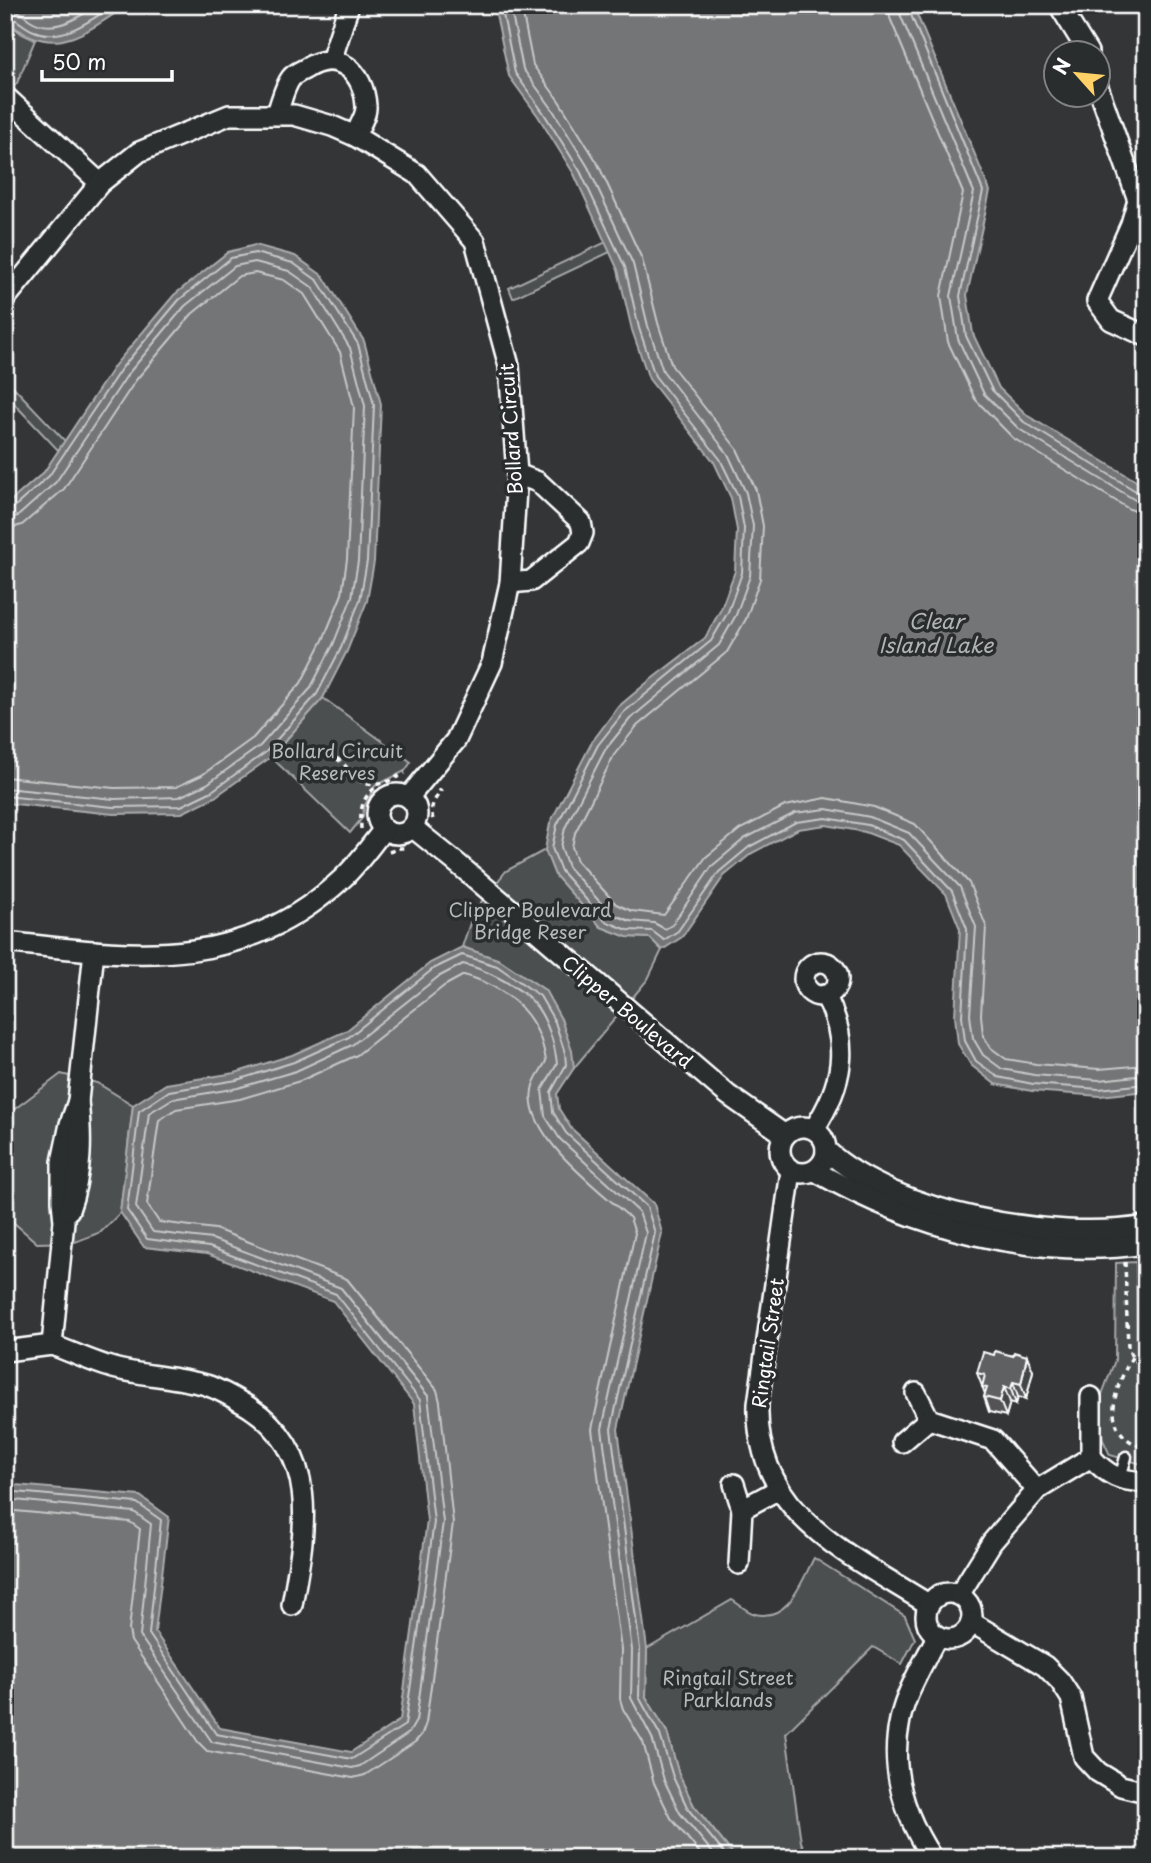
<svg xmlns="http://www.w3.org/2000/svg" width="1151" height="1863" font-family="'Playpen Sans',sans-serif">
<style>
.green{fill:#4c4f50;stroke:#a6a7a8;stroke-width:2}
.water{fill:#737576;stroke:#abacad;stroke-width:2}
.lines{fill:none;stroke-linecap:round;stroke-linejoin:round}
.shore{stroke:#c7c8c8;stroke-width:2}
.service-casing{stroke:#fff;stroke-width:15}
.minor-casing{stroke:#fff;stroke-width:24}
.path{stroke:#fff;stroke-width:3.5;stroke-dasharray:5 5;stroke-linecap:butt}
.service{stroke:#2a2d2e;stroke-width:10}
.minor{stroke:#2a2d2e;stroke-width:19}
.wall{fill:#525354;stroke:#fff;stroke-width:2}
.shaded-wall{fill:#424445;stroke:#fff;stroke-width:2}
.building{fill:#5f6162;stroke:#fff;stroke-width:2}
.labels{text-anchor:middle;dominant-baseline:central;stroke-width:7;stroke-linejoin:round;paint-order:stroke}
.street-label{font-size:19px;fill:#fff;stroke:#2a2d2e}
.park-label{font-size:19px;fill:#b7b9b9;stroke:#2a2d2e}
.water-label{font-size:21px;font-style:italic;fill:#b2b3b4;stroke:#2a2d2e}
</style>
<rect width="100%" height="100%" fill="#333536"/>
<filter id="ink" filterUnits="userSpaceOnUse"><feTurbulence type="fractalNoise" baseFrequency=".0143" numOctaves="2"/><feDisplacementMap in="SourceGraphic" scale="14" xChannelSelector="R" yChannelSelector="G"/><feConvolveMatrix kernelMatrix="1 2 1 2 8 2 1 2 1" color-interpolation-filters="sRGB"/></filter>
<g filter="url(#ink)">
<!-- green -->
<g class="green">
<polygon points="5,20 22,34 35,40 17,83 5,96"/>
<polygon points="606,242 610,252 513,298 509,288"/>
<polygon points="5,378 65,441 58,450 5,394"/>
<polygon points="323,698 411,762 405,771 375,786 364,807 363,817 350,833 271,757"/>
<polygon points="545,850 555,875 601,927 627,937 650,938 662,950 648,979 574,1068 561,1019 500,960 462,947 474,911 506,871"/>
<polygon points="61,1074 97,1083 133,1105 120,1213 101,1232 75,1242 37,1243 5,1215 8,1114"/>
<polygon points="1136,1262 1139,1355 1146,1355 1145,1465 1110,1455 1103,1440 1098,1405 1115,1360 1116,1263"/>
<path d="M 814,1558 L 905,1616 L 915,1639 L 902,1664 L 873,1647 L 786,1733 L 801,1842 L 809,1858 L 736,1858 L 694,1806 L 679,1775 L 667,1732 L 646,1697 L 647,1649 L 732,1600 C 739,1604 747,1612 755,1614 C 789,1622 801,1582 814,1558 Z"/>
</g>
<!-- water -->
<g class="water">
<path d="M 5,5 L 128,5 C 82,34 55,61 5,20 Z"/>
<polygon points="494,5 913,5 990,191 967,295 973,334 999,388 1028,416 1138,482 1146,490 1146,1091 1100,1096 1032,1091 995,1084 971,1065 958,1044 955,1016 960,929 946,894 899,845 865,832 826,825 798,829 752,853 724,876 682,937 662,950 650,938 627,937 601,927 555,875 545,850 550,823 592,742 618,707 649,681 705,638 721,609 735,571 737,530 731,498 714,462 649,379 632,330 618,270 574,174 538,116 509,76"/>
<polygon points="255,245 295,256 323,276 364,341 381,404 374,562 367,601 347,651 323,698 271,757 215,797 182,813 113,814 5,803 5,506 44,472 115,365 174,295 228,252"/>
<polygon points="462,947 500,960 545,990 561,1019 572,1051 574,1068 557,1094 559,1109 571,1128 654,1204 662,1233 618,1429 647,1649 646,1697 667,1732 679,1775 694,1806 736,1858 5,1858 5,1484 140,1496 169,1517 155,1632 220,1728 351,1752 400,1720 427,1521 414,1404 333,1301 207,1254 144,1247 120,1212 133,1105 166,1084 235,1073 292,1055 346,1031 430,963"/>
</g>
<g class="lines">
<!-- shore -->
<g class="shore">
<polyline points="501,5 515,73 543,112 580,171 625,267 639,328 655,376 720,459 738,496 744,528 742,573 728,612 711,641 624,712 598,745 557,825 552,848 561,871 605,921 628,930 652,931 664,940 678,931 719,872 749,847 796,822 826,818 868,825 904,840 952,891 967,929 962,1016 965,1041 976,1061 998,1077 1033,1084 1099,1089 1146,1084"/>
<polyline points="510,5 523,69 551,107 588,167 633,264 648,326 663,371 728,454 746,493 753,526 750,576 736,615 719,645 630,719 605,750 565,828 561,847 568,867 610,913 630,921 654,923 665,929 672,925 712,866 744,839 795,813 826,809 870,817 909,833 960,887 976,927 970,1015 973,1038 983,1055 1002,1069 1034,1075 1099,1080 1146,1075"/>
<polyline points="521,5 533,65 559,101 597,162 642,259 658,323 672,366 737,449 756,490 763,526 760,579 746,619 727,652 637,726 614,755 575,833 572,847 577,861 616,904 632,911 664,915 706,857 739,830 785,806 826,798 874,807 915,824 969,883 986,926 981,1015 983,1035 991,1048 1006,1059 1036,1064 1099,1069 1146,1065"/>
<polyline points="888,5 890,18 963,193 941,296 948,342 975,399 1013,438 1129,509 1146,513"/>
<polyline points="898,5 900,14 974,192 951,296 958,339 984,394 1019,429 1135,500 1146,503"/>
<polyline points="907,5 983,191 960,296 966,336 992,390 1024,422 1139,493 1146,494"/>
<path d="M 5,7 C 17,7 21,14 30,20 C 53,35 78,18 98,5"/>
<path d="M 5,15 C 16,17 23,27 34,31 C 63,43 91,20 114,5"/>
<polyline points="5,510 12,509 49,476 121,369 179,300 231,258 255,253 293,263 318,281 358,344 374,405 367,561 360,600 341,648 317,694 266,752 212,791 181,806 113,807 5,796"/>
<polyline points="5,519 18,516 56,482 128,374 185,306 235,266 255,262 289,271 312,287 350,348 365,406 358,561 352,597 333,645 310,689 260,746 207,784 179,797 114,799 5,788"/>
<polyline points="5,530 22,525 64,489 136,380 192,314 239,276 255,273 284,280 304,294 340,352 354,407 347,559 342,594 323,640 301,683 253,738 202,775 176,787 114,788 5,777"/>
<polyline points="5,1491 137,1503 161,1520 149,1634 216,1734 352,1759 405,1725 434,1522 420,1400 336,1294 209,1247 147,1239 127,1210 139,1111 169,1091 237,1080 294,1062 349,1037 433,969 462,955 497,966 540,996 555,1022 565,1053 566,1065 551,1092 553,1112 566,1133 647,1207 655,1233 611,1429 640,1649 639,1697 660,1735 673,1777 688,1809 728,1858"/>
<path d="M 5,1499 L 134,1512 L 151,1524 L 140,1636 L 212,1742 L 352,1768 L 360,1766 L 409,1733 L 416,1721 L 443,1522 L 428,1396 L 341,1288 L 212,1239 L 153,1232 L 136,1207 L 149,1113 L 172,1099 L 238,1088 L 296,1071 L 352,1045 L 438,977 L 463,964 C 482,968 521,987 534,1003 C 547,1019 555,1044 557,1064 L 542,1090 L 545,1116 L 560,1139 L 639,1212 L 646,1233 L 602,1429 L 632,1650 L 631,1698 L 652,1738 L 664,1780 L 680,1813 L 717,1858"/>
<path d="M 5,1510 L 130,1522 L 140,1529 L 129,1630 L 131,1641 L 198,1742 L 207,1751 L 353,1778 L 365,1775 L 415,1742 L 422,1734 L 426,1723 L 453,1523 L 440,1402 L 437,1390 L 347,1279 L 215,1229 L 159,1222 L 147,1204 L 159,1120 L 176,1109 L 240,1099 L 300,1081 L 357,1055 L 444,986 L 464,975 C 509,988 539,1014 546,1061 C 542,1070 533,1079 532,1090 C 524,1136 599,1189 630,1218 L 635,1233 L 592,1429 L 621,1650 L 620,1699 L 623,1709 L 643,1742 L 654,1783 L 671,1818 L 704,1858"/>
</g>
<!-- service casing -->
<g class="service-casing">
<polyline id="service" points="1120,1478 1126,1457"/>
</g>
<!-- minor casing -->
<g class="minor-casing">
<g id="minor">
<polyline points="1059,5 1088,52"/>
<polyline points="332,58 349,5"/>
<polyline points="1098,87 1142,211"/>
<polyline points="5,96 100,183"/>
<path d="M 277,113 C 281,103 284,87 291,78 C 294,74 301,71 305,69 C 337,48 364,71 366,106 C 367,115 358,128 355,136"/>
<polyline points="1138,200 1131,224 1097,301 1111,320 1146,336"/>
<polyline points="5,299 100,183 139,152 229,115 294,115 332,126 355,136 417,174 475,241 509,366 517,474 510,583 492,663 456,740 409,797"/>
<polyline points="510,583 531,581 579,543 583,533 581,522 538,482 517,474"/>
<circle cx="397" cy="814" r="20"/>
<polyline points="412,827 458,864 728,1095 785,1135"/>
<path d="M 5,942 C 133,956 240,974 343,878 C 358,864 371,845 384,829"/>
<circle cx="821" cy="979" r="17"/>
<path d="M 78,1101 L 70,1124 L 62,1162 L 62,1201 L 64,1221 L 52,1345 C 74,1353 94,1363 117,1369 C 146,1376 177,1377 206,1385 C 221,1390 236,1399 249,1407 C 322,1454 305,1533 292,1605"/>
<circle cx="803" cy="1150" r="23"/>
<path d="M 814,1129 C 843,1085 851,1043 825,995"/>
<path d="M 826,1150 C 895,1214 1054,1242 1146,1226"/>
<path d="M 791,1171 L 758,1404 C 754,1514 849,1554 928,1604"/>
<path d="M 815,1171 C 915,1228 1031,1260 1146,1244"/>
<path d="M 69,1210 C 82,1175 82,1138 78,1101 L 94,951"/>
<polyline points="5,1351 52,1345"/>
<polyline points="916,1393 929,1419 993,1440 1037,1490"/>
<path d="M 1091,1397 L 1091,1457 C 1108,1476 1120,1481 1146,1482"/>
<polyline points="902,1442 929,1419"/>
<polyline points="734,1484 742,1509"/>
<polyline points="739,1564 742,1509 779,1489"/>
<circle cx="949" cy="1616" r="23"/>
<polyline points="959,1595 992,1542 1037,1490 1091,1457"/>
<polyline points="971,1622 1045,1666 1060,1681 1071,1698 1084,1757 1098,1772 1121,1786 1146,1792"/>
<path d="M 932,1858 C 905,1817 889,1769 900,1720 C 906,1691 924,1663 937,1636"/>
</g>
</g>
<!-- path -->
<g class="path">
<path d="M 318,751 C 362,759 346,806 405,773"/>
<path d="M 433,819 C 429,808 434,800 441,791 L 439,789"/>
<path d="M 361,829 C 360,809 361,797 379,785"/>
<polyline points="389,852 400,848 408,848"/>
<polyline points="1125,1262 1128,1348 1132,1357 1146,1370"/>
<path d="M 1132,1357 C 1119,1381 1102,1416 1126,1438 C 1132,1443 1138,1446 1146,1447"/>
</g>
<!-- service -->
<use href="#service" class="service"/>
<!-- minor -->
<use href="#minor" class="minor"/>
</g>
<!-- wall -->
<polygon class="wall" points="994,1355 1027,1356 1033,1371 1026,1399 1018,1397 1016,1404 1010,1402 1006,1416 989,1412 984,1397 985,1394 977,1373"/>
<!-- shaded-wall -->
<g class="shaded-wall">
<polygon points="1027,1356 1033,1371 1026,1399 1021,1384"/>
<polygon points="1013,1382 1018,1397 1016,1404 1011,1389"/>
<polygon points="1004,1387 1010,1402 1006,1416 1000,1401"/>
</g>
<!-- building -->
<polygon class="building" points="995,1351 1013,1356 1014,1352 1027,1356 1021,1384 1013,1382 1011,1389 1004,1387 1000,1401 984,1397 987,1388 982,1387 985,1375 977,1373 983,1352 994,1355"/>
</g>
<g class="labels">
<!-- street labels -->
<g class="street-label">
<text transform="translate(510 429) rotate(-94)">Bollard Circuit</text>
<text transform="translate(628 1011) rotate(40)">Clipper Boulevard</text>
<text transform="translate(767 1343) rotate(-82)">Ringtail Street</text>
</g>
<!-- park labels -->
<g class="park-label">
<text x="337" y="750">Bollard Circuit<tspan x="337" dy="22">Reserves</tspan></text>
<text x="530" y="909">Clipper Boulevard<tspan x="530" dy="22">Bridge Reser</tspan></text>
<text x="728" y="1677">Ringtail Street<tspan x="728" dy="22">Parklands</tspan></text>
</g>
<!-- water labels -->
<g class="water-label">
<text x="936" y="620">Clear<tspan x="936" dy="24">Island Lake</tspan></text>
</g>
</g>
<!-- margin -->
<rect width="1151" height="1863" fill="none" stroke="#2a2d2e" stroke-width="28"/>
<rect x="14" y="14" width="1123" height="1835" fill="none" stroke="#fff" stroke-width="2.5" filter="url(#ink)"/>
<!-- north arrow -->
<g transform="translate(1077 74) rotate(297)"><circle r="33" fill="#2a2d2e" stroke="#7f8182" stroke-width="2"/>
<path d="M0-5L12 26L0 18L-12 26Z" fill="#ffd166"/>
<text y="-10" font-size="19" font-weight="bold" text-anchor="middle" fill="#ffffff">N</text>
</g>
<!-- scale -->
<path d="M42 70v10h130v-10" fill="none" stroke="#ffffff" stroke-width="3.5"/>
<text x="52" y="70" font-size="21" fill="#ffffff" stroke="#2a2d2e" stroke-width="5" paint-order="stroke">50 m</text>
</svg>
